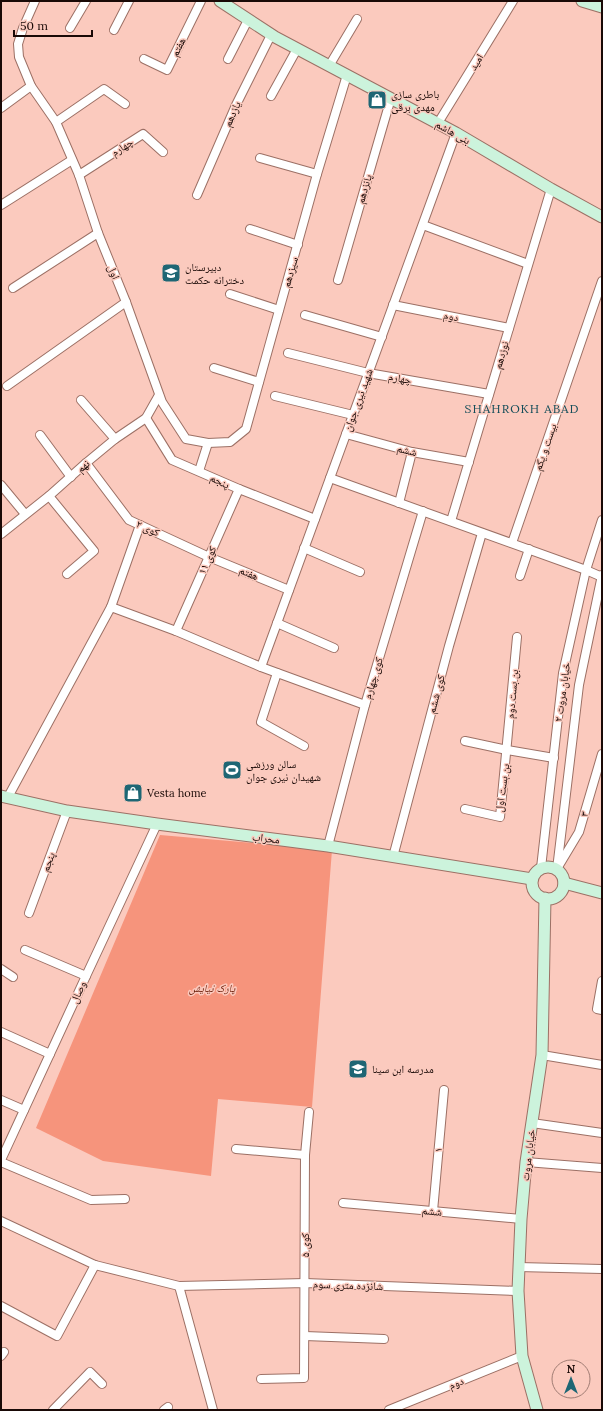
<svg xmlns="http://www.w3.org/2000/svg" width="603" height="1411" font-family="Lora,'Noto Naskh Arabic',serif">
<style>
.green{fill:#f6947c}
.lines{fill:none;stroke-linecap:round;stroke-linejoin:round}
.street-casing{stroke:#9c7065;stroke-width:10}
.secondary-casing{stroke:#9c7065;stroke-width:13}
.street{stroke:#fff;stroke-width:8}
.secondary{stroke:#ccf3dc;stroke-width:11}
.labels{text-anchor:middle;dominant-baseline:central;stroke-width:3;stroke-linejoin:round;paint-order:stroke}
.street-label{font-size:11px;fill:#190906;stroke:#fbcabe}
.poi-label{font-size:11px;fill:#190906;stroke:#fbcabe;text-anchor:start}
.park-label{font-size:11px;font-style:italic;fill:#6a1c08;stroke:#fbcabe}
.neighbourhood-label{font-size:12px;letter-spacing:1px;fill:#144d59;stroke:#fbcabe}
</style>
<rect width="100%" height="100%" fill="#fbcabe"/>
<!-- green -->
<polygon class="green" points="160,835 332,850 312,1107 218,1099 211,1176 103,1161 36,1128"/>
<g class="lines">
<!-- street casing -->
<g class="street-casing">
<g id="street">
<polyline points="35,1 23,28 18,44 19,57 31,86 56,122 79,175 98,233 126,302 162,402 186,439 208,443 230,442 246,429 317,174 347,75"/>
<polyline points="70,28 86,1"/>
<polyline points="114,30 129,1"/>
<polyline points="144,59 167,70 201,1"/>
<polyline points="228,59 248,20"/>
<polyline points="329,66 357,19"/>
<polyline points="271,96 297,49"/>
<polyline points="1,108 31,86"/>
<polyline points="56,122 104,89 125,104"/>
<polyline points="438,123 513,1"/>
<polyline points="260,158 317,174"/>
<polyline points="79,175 143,134 163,152"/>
<polyline points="197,195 236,105 271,35"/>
<polyline points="1,205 72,160"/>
<polyline points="423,225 528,264"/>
<polyline points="250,229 298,245"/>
<polyline points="338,280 391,98"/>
<polyline points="13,288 98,233"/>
<polyline points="230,294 279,310"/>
<polyline points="393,305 509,328"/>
<polyline points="305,315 382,337"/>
<polyline points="288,353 368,373 489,394"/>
<polyline points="214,368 259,382"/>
<polyline points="7,386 126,302"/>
<polyline points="275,396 353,415"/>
<polyline points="81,400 115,439"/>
<polyline points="146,418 172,460 239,489 315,519"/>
<polyline points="346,434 412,452 469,462"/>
<polyline points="40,435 71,477"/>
<polyline points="86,463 129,520 209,557 289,590"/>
<polyline points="199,471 208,443"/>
<polyline points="330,478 586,570 602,577"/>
<polyline points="1,485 25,514"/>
<polyline points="49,496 94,551 67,574"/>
<polyline points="399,503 412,452"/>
<polyline points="451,521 551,189"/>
<polyline points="1,534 49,496 86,463 115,439 146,418 159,395"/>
<polyline points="512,543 602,281"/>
<polyline points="304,548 360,572"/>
<polyline points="520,576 529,549"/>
<polyline points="111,607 140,525"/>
<polyline points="277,623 334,648"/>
<polyline points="176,631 239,489"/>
<polyline points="261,667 456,133"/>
<polyline points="277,673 261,722 304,746"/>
<polyline points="465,741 507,750 554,758"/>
<polyline points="8,797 111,607 176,631 261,667 365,705"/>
<polyline points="465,809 500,817 517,637"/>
<polyline points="328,846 365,705 423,511"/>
<polyline points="393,857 449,646 482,533"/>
<polyline points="558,867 579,832 602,754"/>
<polyline points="541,868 563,673 586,570 602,520"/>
<polyline points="557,869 579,685 602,575"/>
<polyline points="29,913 67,811"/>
<polyline points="25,950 86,976"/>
<polyline points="1,969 13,977"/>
<polyline points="602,981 597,1009 602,1010"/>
<polyline points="1,1032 50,1054"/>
<polyline points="542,1055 602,1065"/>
<polyline points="1,1100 24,1110"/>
<polyline points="532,1123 602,1133"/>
<polyline points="236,1149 305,1155"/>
<polyline points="1,1160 86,976 157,824"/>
<polyline points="1,1162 91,1200 125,1199"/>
<polyline points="526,1162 602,1168"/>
<polyline points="343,1203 521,1219"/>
<polyline points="433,1211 444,1090"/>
<polyline points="1,1221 95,1265 179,1286 305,1283 518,1291"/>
<polyline points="518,1267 602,1269"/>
<polyline points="179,1286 213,1410"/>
<polyline points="1,1306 57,1336 95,1265"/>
<polyline points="305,1336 384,1339"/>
<polyline points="1,1356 4,1352"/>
<polyline points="261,1379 304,1378 305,1155 309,1112"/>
<polyline points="53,1410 90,1372 102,1384"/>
<polyline points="164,1410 168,1407"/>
<polyline points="389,1410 522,1356"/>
</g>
</g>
<!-- secondary casing -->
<g class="secondary-casing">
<g id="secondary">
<polyline points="220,1 275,37 456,133 551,189 602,217"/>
<polyline points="582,1 602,7"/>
<polyline points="1,796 67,811 157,824 328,846 532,879"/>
<circle cx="548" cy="883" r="16"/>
<polyline points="564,883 602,893"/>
<polyline points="537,1410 522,1356 518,1291 521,1219 526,1162 542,1055 545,898"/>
</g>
</g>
<!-- street -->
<use href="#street" class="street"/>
<!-- secondary -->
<use href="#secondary" class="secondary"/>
</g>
<!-- icons -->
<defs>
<g id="shop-square" transform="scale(1)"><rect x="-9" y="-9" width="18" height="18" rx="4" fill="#1e6674" stroke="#fbcabe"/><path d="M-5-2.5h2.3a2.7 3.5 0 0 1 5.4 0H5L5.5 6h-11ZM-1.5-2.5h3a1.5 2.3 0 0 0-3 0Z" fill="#fff"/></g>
<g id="school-square" transform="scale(1)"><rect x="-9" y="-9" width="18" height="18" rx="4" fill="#1e6674" stroke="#fbcabe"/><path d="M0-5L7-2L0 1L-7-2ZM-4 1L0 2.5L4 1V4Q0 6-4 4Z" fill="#fff"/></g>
<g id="stadium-square" transform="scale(1)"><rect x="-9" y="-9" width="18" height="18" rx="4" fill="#1e6674" stroke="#fbcabe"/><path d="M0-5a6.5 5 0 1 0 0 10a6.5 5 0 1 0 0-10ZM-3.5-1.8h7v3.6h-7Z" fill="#fff"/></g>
</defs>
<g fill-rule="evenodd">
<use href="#shop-square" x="377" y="100"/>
<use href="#school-square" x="171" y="273"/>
<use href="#stadium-square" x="232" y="770"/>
<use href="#shop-square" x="133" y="793"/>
<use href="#school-square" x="358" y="1069"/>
</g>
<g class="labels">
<!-- street labels -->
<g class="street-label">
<text transform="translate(178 47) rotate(-64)">هفتم</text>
<text transform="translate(476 62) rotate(-58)">امید</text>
<text transform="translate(232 114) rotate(-66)">یازدهم</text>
<text transform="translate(453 132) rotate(29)">بنی هاشم</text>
<text transform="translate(122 147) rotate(-33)">چهارم</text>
<text transform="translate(364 189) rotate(-74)">پانزدهم</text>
<text transform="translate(114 272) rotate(68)">اول</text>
<text transform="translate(290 272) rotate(-74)">سیزدهم</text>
<text transform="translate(451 316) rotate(11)">دوم</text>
<text transform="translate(501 355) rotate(-73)">نوزدهم</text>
<text transform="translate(400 378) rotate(10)">چهارم</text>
<text transform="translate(358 400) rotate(-70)">شهید نیری جوان</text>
<text transform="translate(545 447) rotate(-71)">بیست و یکم</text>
<text transform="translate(407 450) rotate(14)">ششم</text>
<text transform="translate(83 466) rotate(-41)">نهم</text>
<text transform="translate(220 481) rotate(25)">پنجم</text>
<text transform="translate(148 528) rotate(25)">کوی ۲</text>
<text transform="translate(207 560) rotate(-66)">کوی ۱۱</text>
<text transform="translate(249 573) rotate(23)">هفتم</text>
<text transform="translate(373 678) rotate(-73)">کوی چهارم</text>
<text transform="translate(562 692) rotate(-82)">خیابان مروت ۲</text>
<text transform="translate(436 694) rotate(-75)">کوی ششم</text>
<text transform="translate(512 694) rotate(-85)">بن بست دوم</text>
<text transform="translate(502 788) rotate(-82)">بن بست اول</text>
<text transform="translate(584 814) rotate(-74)">۳</text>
<text transform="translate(266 838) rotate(7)">محراب</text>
<text transform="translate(48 862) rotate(-70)">پنجم</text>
<text transform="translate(78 992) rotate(-65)">وصال</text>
<text transform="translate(438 1150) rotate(-85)">۱</text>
<text transform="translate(528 1155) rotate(-83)">خیابان مروت</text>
<text transform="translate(432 1211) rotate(5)">ششم</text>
<text transform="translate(305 1245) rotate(-90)">کوی ۵</text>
<text transform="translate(348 1285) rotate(2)">شانزده متری سوم</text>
<text transform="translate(456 1383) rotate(-22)">دوم</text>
</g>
<!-- poi labels -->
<g class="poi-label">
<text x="391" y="94">باطری سازی<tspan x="391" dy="13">مهدی برقی</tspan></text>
<text x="185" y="267">دبیرستان<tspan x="185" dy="13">دخترانه حکمت</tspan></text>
<text x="246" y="764">سالن ورزشی<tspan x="246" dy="13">شهیدان نیری جوان</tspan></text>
<text x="147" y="793">Vesta home</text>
<text x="372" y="1069">مدرسه ابن سینا</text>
</g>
<!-- park labels -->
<g class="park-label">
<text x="212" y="988">پارک نیایش</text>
</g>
<!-- neighbourhood labels -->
<g class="neighbourhood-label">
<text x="522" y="408">SHAHROKH ABAD</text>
</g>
</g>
<!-- border -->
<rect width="603" height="1411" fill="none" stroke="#190906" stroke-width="4"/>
<!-- north arrow -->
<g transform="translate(571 1379)"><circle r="19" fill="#fbcabe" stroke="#a17d74"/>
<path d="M0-3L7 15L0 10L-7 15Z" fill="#1e6674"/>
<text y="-6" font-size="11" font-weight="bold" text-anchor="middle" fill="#190906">N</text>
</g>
<!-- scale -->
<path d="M14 30v6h78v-6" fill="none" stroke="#190906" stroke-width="2"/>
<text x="20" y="30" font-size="12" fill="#190906" stroke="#fbcabe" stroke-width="3" paint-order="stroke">50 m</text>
</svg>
